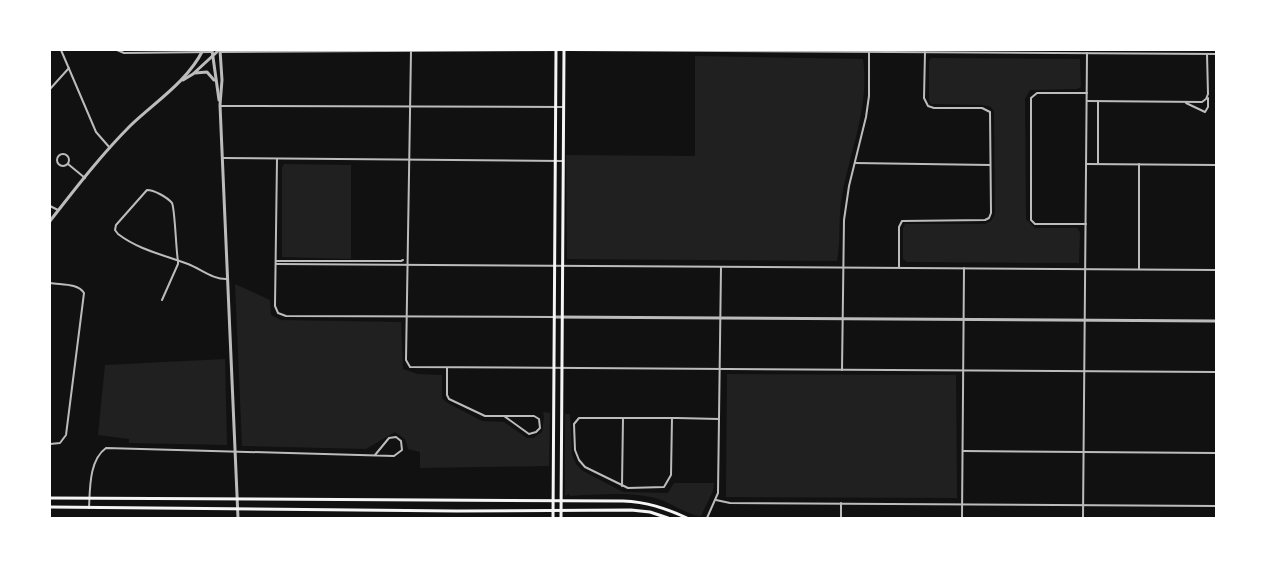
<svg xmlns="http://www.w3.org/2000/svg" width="1266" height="568" font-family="'Golos Text',sans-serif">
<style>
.green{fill:#202020}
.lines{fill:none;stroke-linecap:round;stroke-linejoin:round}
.minor{stroke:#bcbcbc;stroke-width:2}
.tertiary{stroke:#bcbcbc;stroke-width:3}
.secondary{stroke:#f5f5f5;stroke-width:3}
</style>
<rect width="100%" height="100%" fill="#111"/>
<!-- green -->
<g class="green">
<path d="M 695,56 L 863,59 C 870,105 850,151 842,196 C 838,217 841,240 837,261 L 567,259 L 566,155 L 695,156 Z"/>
<polygon points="931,58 1080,59 1081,87 1077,89 1030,90 1025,99 1026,219 1035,228 1077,228 1080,232 1079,263 907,262 903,259 903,228 905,224 985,224 991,221 995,214 994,111 991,107 983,105 931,104 929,100 929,61"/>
<polygon points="284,164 351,165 351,259 282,257 282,168"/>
<polygon points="235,284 270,300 271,315 281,320 401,322 403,369 418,374 442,375 442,398 446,402 482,421 504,422 527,438 533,438 542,432 544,417 543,412 550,413 549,466 420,468 420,452 408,449 405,439 395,432 366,449 242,446"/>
<polygon points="225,359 227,445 129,443 129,439 98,435 105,365"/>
<polygon points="727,374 956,375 957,498 726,497"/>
<path d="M 565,414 L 570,414 L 572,455 L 576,464 L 583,471 L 623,492 L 668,493 L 674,483 L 714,483 L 713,491 L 701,516 C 692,517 669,502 658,499 C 630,491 598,495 570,496 L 569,494 L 565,496 Z"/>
</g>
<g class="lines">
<!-- minor -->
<g class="minor">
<polyline points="61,50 96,132 110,148"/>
<polyline points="117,50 124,53 212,52"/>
<polyline points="411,51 406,360 410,367 1216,372"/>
<polyline points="220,52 568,50 1216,54"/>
<polyline points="50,89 69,68"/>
<polyline points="1087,101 1202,102 1206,99 1208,94 1207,54"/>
<polyline points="1186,103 1205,112 1208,107 1208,98"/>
<polyline points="220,106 564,107"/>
<circle cx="63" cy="160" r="6"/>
<polyline points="223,158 562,161"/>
<polyline points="277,159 275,306 278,313 286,316 554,317"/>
<polyline points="855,163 990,165"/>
<polyline points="68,164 85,178"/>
<polyline points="1086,164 1216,165"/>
<polyline points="1098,164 1098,101"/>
<polyline points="50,206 58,210"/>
<polyline points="1086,224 1035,224 1031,220 1031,98 1037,93 1087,93"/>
<polyline points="276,261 401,261 403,260"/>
<polyline points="276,264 1216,270"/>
<polyline points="899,267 899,227 902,221 985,220 989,218 991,213 990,112 982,108 934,108 928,106 924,98 925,52"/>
<polyline points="1139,269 1139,164"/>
<path d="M 50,283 C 61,285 78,283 84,293 L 66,435 L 60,443 L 50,444"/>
<path d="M 162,300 L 178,264 L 178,261 C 176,251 175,209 172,203 C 167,197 154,190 147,190 L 116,225 L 115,230 L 118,234 C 139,250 164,255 188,264 C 201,269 213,280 228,279"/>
<polyline points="447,368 447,395 449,399 485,416 534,416 539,419 540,428 536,432 529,434 504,416"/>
<polyline points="842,370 844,220 849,186 866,117 869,96 869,50"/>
<polyline points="672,418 671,475 664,487 628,488 585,467 579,460 575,450 574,424 579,418 677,418 719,419"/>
<polyline points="963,451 1216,453"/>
<polyline points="622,486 623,418"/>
<polyline points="716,500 730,503 1216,506"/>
<path d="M 89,508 C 90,489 89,460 106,448 L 394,456 L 402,450 L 401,441 L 396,437 L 389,438 L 375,455"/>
<polyline points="707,518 718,493 721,267"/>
<polyline points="841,518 841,503"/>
<polyline points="962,518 964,268"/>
<polyline points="1083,518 1087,53"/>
</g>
<!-- tertiary -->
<g class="tertiary">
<polyline points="212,50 219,100"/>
<polyline points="220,50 222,80 220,105 238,518"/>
<polyline points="195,73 207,72 214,80"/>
<polyline points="183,80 193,74 219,50"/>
<path d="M 50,221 C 75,189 101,155 130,126 C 155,102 187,82 203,50"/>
<polyline points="554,317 1216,321"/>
</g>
<!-- secondary -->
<g class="secondary">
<path d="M 50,498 L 623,501 C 647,502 665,508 687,518"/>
<polyline points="50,507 457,511 631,510 650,512 668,518"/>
<polyline points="553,518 556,50"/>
<polyline points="561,518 564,50"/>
</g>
</g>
<!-- border -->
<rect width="1266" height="568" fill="none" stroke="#ffffff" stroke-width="102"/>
</svg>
